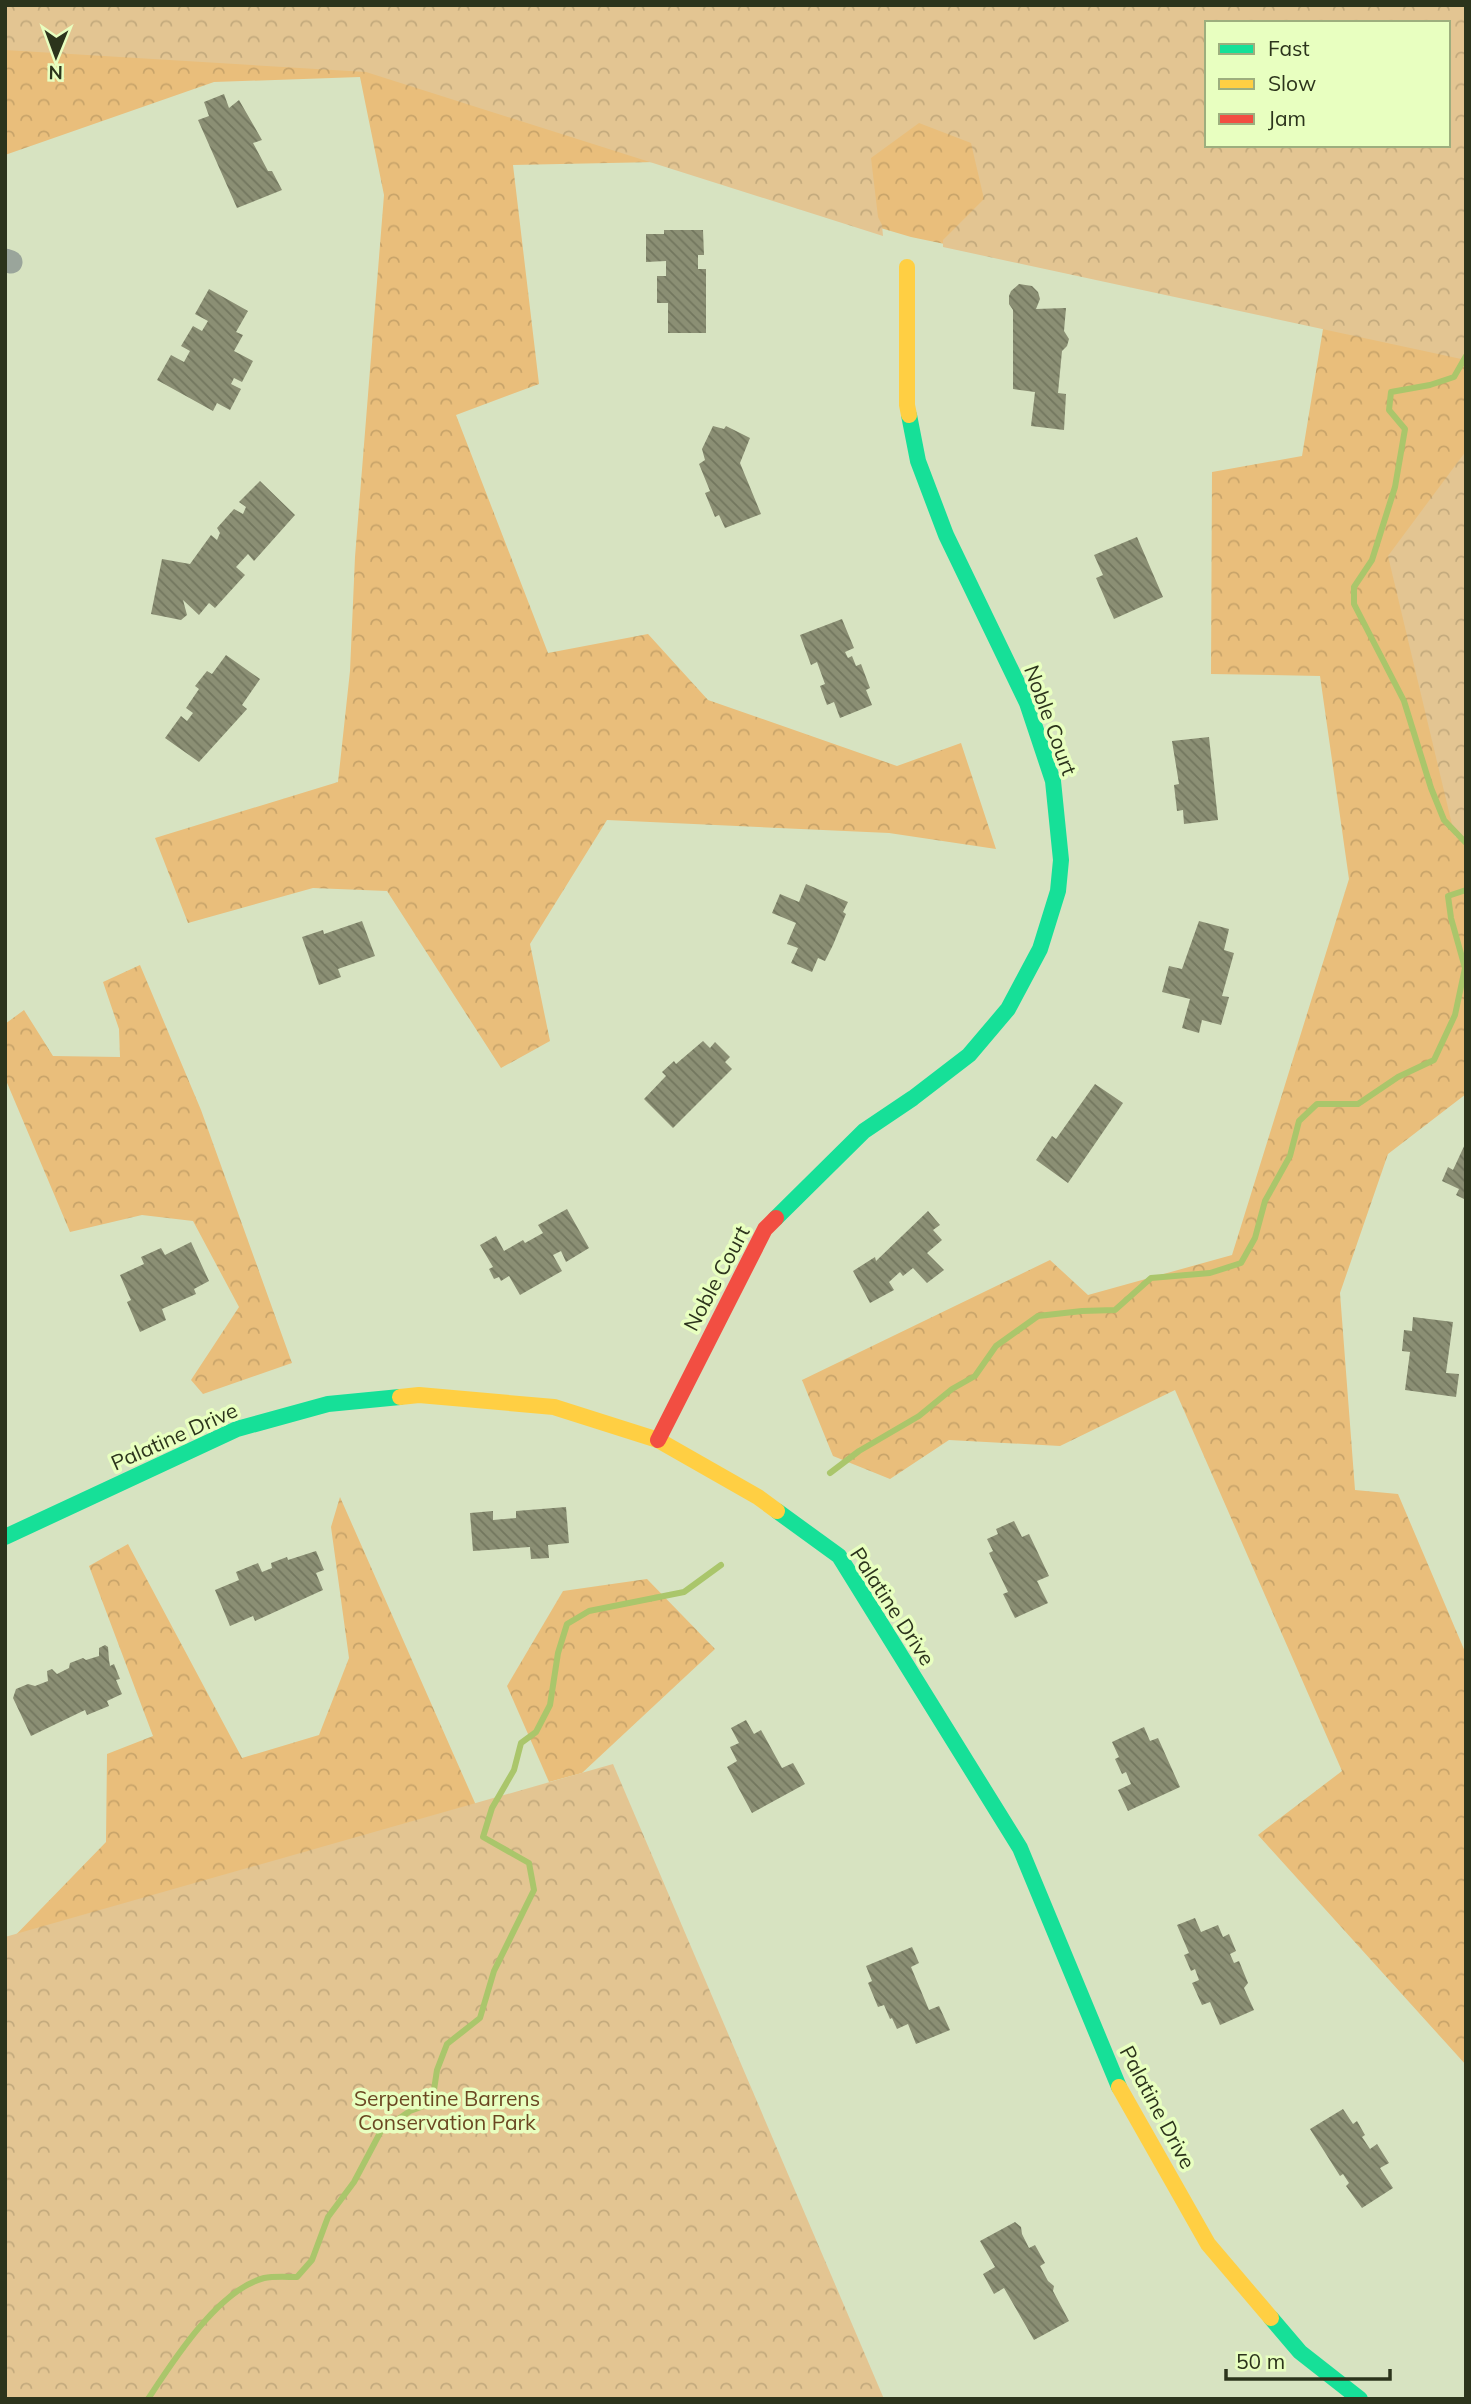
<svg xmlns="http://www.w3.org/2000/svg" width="1471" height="2404" font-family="Mulish,sans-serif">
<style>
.forest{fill:url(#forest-crowns);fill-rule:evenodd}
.park{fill:url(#park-crowns);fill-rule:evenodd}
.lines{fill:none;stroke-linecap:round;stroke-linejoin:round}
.stream{stroke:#aac66b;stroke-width:6}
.building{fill:url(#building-back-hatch)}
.street{stroke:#9aa59b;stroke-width:23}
.fast{stroke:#16e098;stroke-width:16}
.slow{stroke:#ffcf43;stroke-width:16}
.jam{stroke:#f24e42;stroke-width:16}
.labels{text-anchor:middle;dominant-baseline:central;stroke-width:7;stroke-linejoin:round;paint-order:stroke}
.street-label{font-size:21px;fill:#2c341c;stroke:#e8ffc0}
.park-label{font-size:21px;fill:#6b4722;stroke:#e8ffc0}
</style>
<defs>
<pattern id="forest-crowns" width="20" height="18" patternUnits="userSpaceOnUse" patternTransform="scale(1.75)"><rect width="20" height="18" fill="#e9be7b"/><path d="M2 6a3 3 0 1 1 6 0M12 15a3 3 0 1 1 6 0" fill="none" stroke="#c8a46a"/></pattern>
<pattern id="park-crowns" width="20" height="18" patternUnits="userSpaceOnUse" patternTransform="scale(1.75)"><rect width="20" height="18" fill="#e3c592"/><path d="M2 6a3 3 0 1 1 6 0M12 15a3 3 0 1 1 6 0" fill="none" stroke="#c3aa7d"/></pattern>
<pattern id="building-back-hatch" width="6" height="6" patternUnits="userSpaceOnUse" patternTransform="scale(1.75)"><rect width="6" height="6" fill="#8b8f74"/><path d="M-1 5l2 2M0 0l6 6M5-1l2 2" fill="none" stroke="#72765e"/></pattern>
</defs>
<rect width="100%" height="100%" fill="#d7e3c1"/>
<!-- forest -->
<g class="forest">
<path d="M 5,5 L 1466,5 L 1466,1094 L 1388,1154 L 1340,1293 L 1355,1490 L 1398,1494 L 1466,1654 L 1466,2065 L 1258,1835 L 1342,1771 L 1175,1390 L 1060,1446 L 949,1440 L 890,1479 L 833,1456 L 802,1380 L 1050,1260 L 1088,1295 L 1232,1255 L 1349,879 L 1320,676 L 1211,674 L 1212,472 L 1302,456 L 1324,323 L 911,237 L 657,162 L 513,165 L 539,384 L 456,415 L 548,653 L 648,634 L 708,700 L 897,766 L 961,743 L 996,849 L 889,833 L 607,820 L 530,944 L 550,1041 L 501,1068 L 387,891 L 313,888 L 188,923 L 155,838 L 338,782 L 350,671 L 355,557 L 384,195 L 360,77 L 214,82 L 5,155 ZM 1207,23 L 1448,23 L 1448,145 L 1207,145 Z"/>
<polygon points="140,965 201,1110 292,1363 203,1394 191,1380 239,1307 193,1221 142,1215 70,1232 5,1078 5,1024 24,1010 53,1056 120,1057 119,1029 103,982"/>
<polygon points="340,1497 479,1812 5,2399 5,1946 106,1842 107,1754 153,1736 89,1566 128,1544 242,1758 319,1735 349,1658 331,1527"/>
<polygon points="647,1579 715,1649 582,1773 549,1782 507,1686 563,1591"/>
</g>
<!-- park -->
<g class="park">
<path d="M 5,5 L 1466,5 L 1466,360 L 943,247 L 943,240 L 984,199 L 971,143 L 919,123 L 871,158 L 878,217 L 882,225 L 883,236 L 366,72 L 5,50 ZM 1207,23 L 1448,23 L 1448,145 L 1207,145 Z"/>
<polygon points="1466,451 1466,838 1455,837 1388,556"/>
<polygon points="613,1764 884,2399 5,2399 5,1937"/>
</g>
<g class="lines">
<!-- stream -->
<g class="stream">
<polyline points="1466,356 1454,377 1430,385 1391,392 1389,410 1405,429 1395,487 1372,560 1354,587 1354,604 1404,701 1431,788 1444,820 1466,843"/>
<polyline points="830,1473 859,1451 919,1416 952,1389 975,1376 996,1346 1038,1316 1082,1311 1115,1310 1151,1278 1210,1273 1241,1263 1255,1238 1265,1201 1290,1156 1299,1121 1317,1104 1358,1104 1398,1077 1434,1060 1455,1015 1465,968 1451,918 1448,896 1466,890"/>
<path d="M 148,2399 C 173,2361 218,2290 264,2278 C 274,2276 287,2277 297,2277 L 312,2260 L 328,2217 L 354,2182 L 381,2131 L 410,2111 L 432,2103 L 437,2070 L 447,2044 L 480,2018 L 494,1971 L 534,1890 L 529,1863 L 483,1837 L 492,1808 L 514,1770 L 521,1743 L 536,1732 L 550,1705 L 558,1653 L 567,1624 L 589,1611 L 684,1592 L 721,1565"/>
</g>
</g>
<!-- building -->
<g class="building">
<polygon points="224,94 229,108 239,100 262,140 253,143 268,171 272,171 282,190 237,208 198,120 209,116 204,102"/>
<polygon points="664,230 703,230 704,255 698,255 698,269 706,269 706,333 668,333 668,303 657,303 657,276 666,276 666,261 646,262 646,234 664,234"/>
<polygon points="1019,284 1032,286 1038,292 1040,299 1036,309 1066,308 1064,331 1069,339 1067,346 1062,351 1058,393 1066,394 1064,430 1031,426 1035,392 1013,389 1013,310 1009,304 1009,296 1011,291"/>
<polygon points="209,289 248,311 236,332 243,335 234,351 253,361 242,382 234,378 231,384 241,389 230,410 217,403 213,411 157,380 171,355 184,362 190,351 181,346 193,326 202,331 208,321 195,314"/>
<polygon points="713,426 724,429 726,426 750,438 740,463 761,514 725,528 719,515 715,517 705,493 710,491 699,464 705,460 702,449"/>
<polygon points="260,481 295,515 254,561 248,554 236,567 245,575 215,608 209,603 199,615 183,600 187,615 181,620 151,614 162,559 190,564 211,535 217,540 220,533 217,528 234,509 243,514 246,507 239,502"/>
<polygon points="1137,537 1163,597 1114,619 1096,578 1103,575 1094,555"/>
<polygon points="842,619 854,648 845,652 848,658 852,656 856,666 861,664 870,688 866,690 872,705 840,718 834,702 827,705 820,686 825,684 817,662 811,665 800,635"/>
<polygon points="226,655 260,679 242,705 247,709 199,762 165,738 181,716 187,721 193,713 186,708 199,689 195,686 207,671 212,674"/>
<polygon points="1209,737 1218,820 1184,824 1183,810 1177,811 1174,785 1179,784 1172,741"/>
<polygon points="806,884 848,902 843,912 846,914 833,945 825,961 818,958 812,972 791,963 798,948 787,944 796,923 772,913 780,894 799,902"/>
<polygon points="362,921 375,956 338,969 341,977 319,985 302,937 323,930 324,934"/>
<polygon points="1199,921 1229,929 1224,950 1234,953 1222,996 1229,997 1221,1025 1202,1020 1199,1033 1182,1028 1190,999 1162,992 1169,966 1182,969"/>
<polygon points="703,1041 710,1048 715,1042 730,1057 725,1062 732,1069 673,1128 644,1099 666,1076 662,1072 674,1061 676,1064"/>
<polygon points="1095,1084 1123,1103 1068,1183 1036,1160 1052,1136 1056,1139"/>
<polygon points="1466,1142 1466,1200 1456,1195 1459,1189 1442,1181 1448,1167 1453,1170"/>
<polygon points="567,1209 589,1248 566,1262 561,1251 553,1255 562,1271 520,1295 509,1276 501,1281 499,1277 494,1279 489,1269 493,1267 480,1245 496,1236 504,1251 523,1240 525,1243 543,1233 538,1225"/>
<polygon points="928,1211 940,1225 933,1230 942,1240 927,1253 944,1270 927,1283 913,1268 903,1276 900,1272 889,1282 894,1290 870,1303 853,1271 875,1257 876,1261"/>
<polygon points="191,1242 209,1281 194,1289 196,1294 162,1309 166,1320 140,1332 127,1302 131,1300 120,1275 144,1264 141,1257 161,1248 165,1255"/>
<polygon points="1413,1317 1453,1322 1446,1373 1459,1374 1456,1397 1405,1390 1410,1352 1402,1351 1404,1330 1412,1331"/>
<polygon points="566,1507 569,1543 548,1545 549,1558 531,1559 530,1547 473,1551 470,1513 493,1511 493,1520 516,1518 516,1511"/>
<polygon points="1014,1521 1022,1537 1029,1534 1049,1576 1037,1581 1048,1603 1015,1618 1003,1594 1008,1592 989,1553 993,1551 987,1539 998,1534 996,1529"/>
<polygon points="316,1551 324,1570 316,1573 323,1590 255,1621 253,1616 230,1626 215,1590 239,1580 236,1572 258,1563 262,1572 272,1568 271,1563 287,1557 288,1560"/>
<polygon points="105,1645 108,1647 109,1660 110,1666 114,1664 120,1679 116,1680 122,1694 107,1701 109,1706 87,1715 85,1710 31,1736 13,1698 16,1689 28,1684 35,1686 48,1681 47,1671 52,1669 57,1674 69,1668 70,1663 83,1658 86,1660 99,1656 99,1648"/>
<polygon points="746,1720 754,1734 761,1730 782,1768 793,1763 805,1784 752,1813 727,1767 737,1761 730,1747 739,1743 731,1728"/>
<polygon points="1144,1727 1150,1741 1158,1738 1180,1787 1128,1811 1118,1790 1131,1784 1126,1772 1122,1774 1115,1759 1119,1757 1112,1742"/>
<polygon points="1195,1918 1201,1932 1218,1925 1223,1937 1229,1934 1236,1951 1230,1954 1234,1963 1239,1961 1248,1983 1244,1988 1254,2010 1220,2025 1210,2002 1202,2005 1192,1983 1199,1980 1195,1969 1191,1971 1184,1955 1189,1953 1177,1925"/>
<polygon points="912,1947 919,1963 911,1967 929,2010 939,2006 950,2030 916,2044 908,2024 897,2029 892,2018 890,2019 884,2005 878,2007 868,1983 872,1981 866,1966"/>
<polygon points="1343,2109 1353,2124 1357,2121 1365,2135 1362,2137 1370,2149 1377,2144 1389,2163 1380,2168 1393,2188 1362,2208 1346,2186 1349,2183 1343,2174 1340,2176 1310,2129"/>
<polygon points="1015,2222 1021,2227 1022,2234 1029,2248 1035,2245 1045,2263 1040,2266 1048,2281 1054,2286 1053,2291 1069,2321 1034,2340 1004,2288 994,2294 983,2274 995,2267 980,2241"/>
</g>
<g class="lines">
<!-- street -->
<polyline class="street" points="5,260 11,262"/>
<!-- fast -->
<g class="fast">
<polyline points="776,1218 864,1131 913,1098 969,1055 1008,1009 1040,949 1058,891 1061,860 1053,781 1027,703 946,535 918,461 909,415"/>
<polyline points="777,1511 839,1556 1020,1848 1119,2087"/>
<polyline points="5,1537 237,1429 328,1404 400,1397"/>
<polyline points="1271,2318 1300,2352 1360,2399"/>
</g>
<!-- slow -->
<g class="slow">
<polyline points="907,267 907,405 909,415"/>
<polyline points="400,1397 419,1395 554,1407 658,1440 758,1497 777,1511"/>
<polyline points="1119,2087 1208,2244 1271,2318"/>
</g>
<!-- jam -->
<polyline class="jam" points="658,1440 765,1229 776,1218"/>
</g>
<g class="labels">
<!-- street labels -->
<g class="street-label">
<text transform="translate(1051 720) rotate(70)">Noble Court</text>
<text transform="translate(716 1278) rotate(-62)">Noble Court</text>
<text transform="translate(174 1436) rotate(-24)">Palatine Drive</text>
<text transform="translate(893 1606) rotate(57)">Palatine Drive</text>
<text transform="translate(1158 2107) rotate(62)">Palatine Drive</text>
</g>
<!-- park labels -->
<g class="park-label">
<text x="447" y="2098">Serpentine Barrens<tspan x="447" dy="24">Conservation Park</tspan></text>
</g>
</g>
<!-- border -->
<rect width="1471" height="2404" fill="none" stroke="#2c341c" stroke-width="14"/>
<!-- legend -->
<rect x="1205" y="21" width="245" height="126" fill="#e8ffc0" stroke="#9dae7e" stroke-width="2"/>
<rect x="1219" y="44" width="35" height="10" fill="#16e098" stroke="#9dae7e" stroke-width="2"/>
<text x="1268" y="56" font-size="21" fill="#2c341c">Fast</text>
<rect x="1219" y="79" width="35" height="10" fill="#ffcf43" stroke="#9dae7e" stroke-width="2"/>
<text x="1268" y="91" font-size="21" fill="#2c341c">Slow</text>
<rect x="1219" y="114" width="35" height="10" fill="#f24e42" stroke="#9dae7e" stroke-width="2"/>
<text x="1268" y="126" font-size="21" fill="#2c341c">Jam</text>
<!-- north arrow -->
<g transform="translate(56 56) rotate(181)" stroke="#e8ffc0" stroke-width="5" paint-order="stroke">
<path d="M0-5L12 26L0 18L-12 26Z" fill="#2c341c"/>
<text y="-10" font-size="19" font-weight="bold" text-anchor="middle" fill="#2c341c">N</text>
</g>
<!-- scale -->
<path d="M1226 2369v10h164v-10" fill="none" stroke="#2c341c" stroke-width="3.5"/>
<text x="1236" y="2369" font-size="21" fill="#2c341c" stroke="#e8ffc0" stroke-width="5" paint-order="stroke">50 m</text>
</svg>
